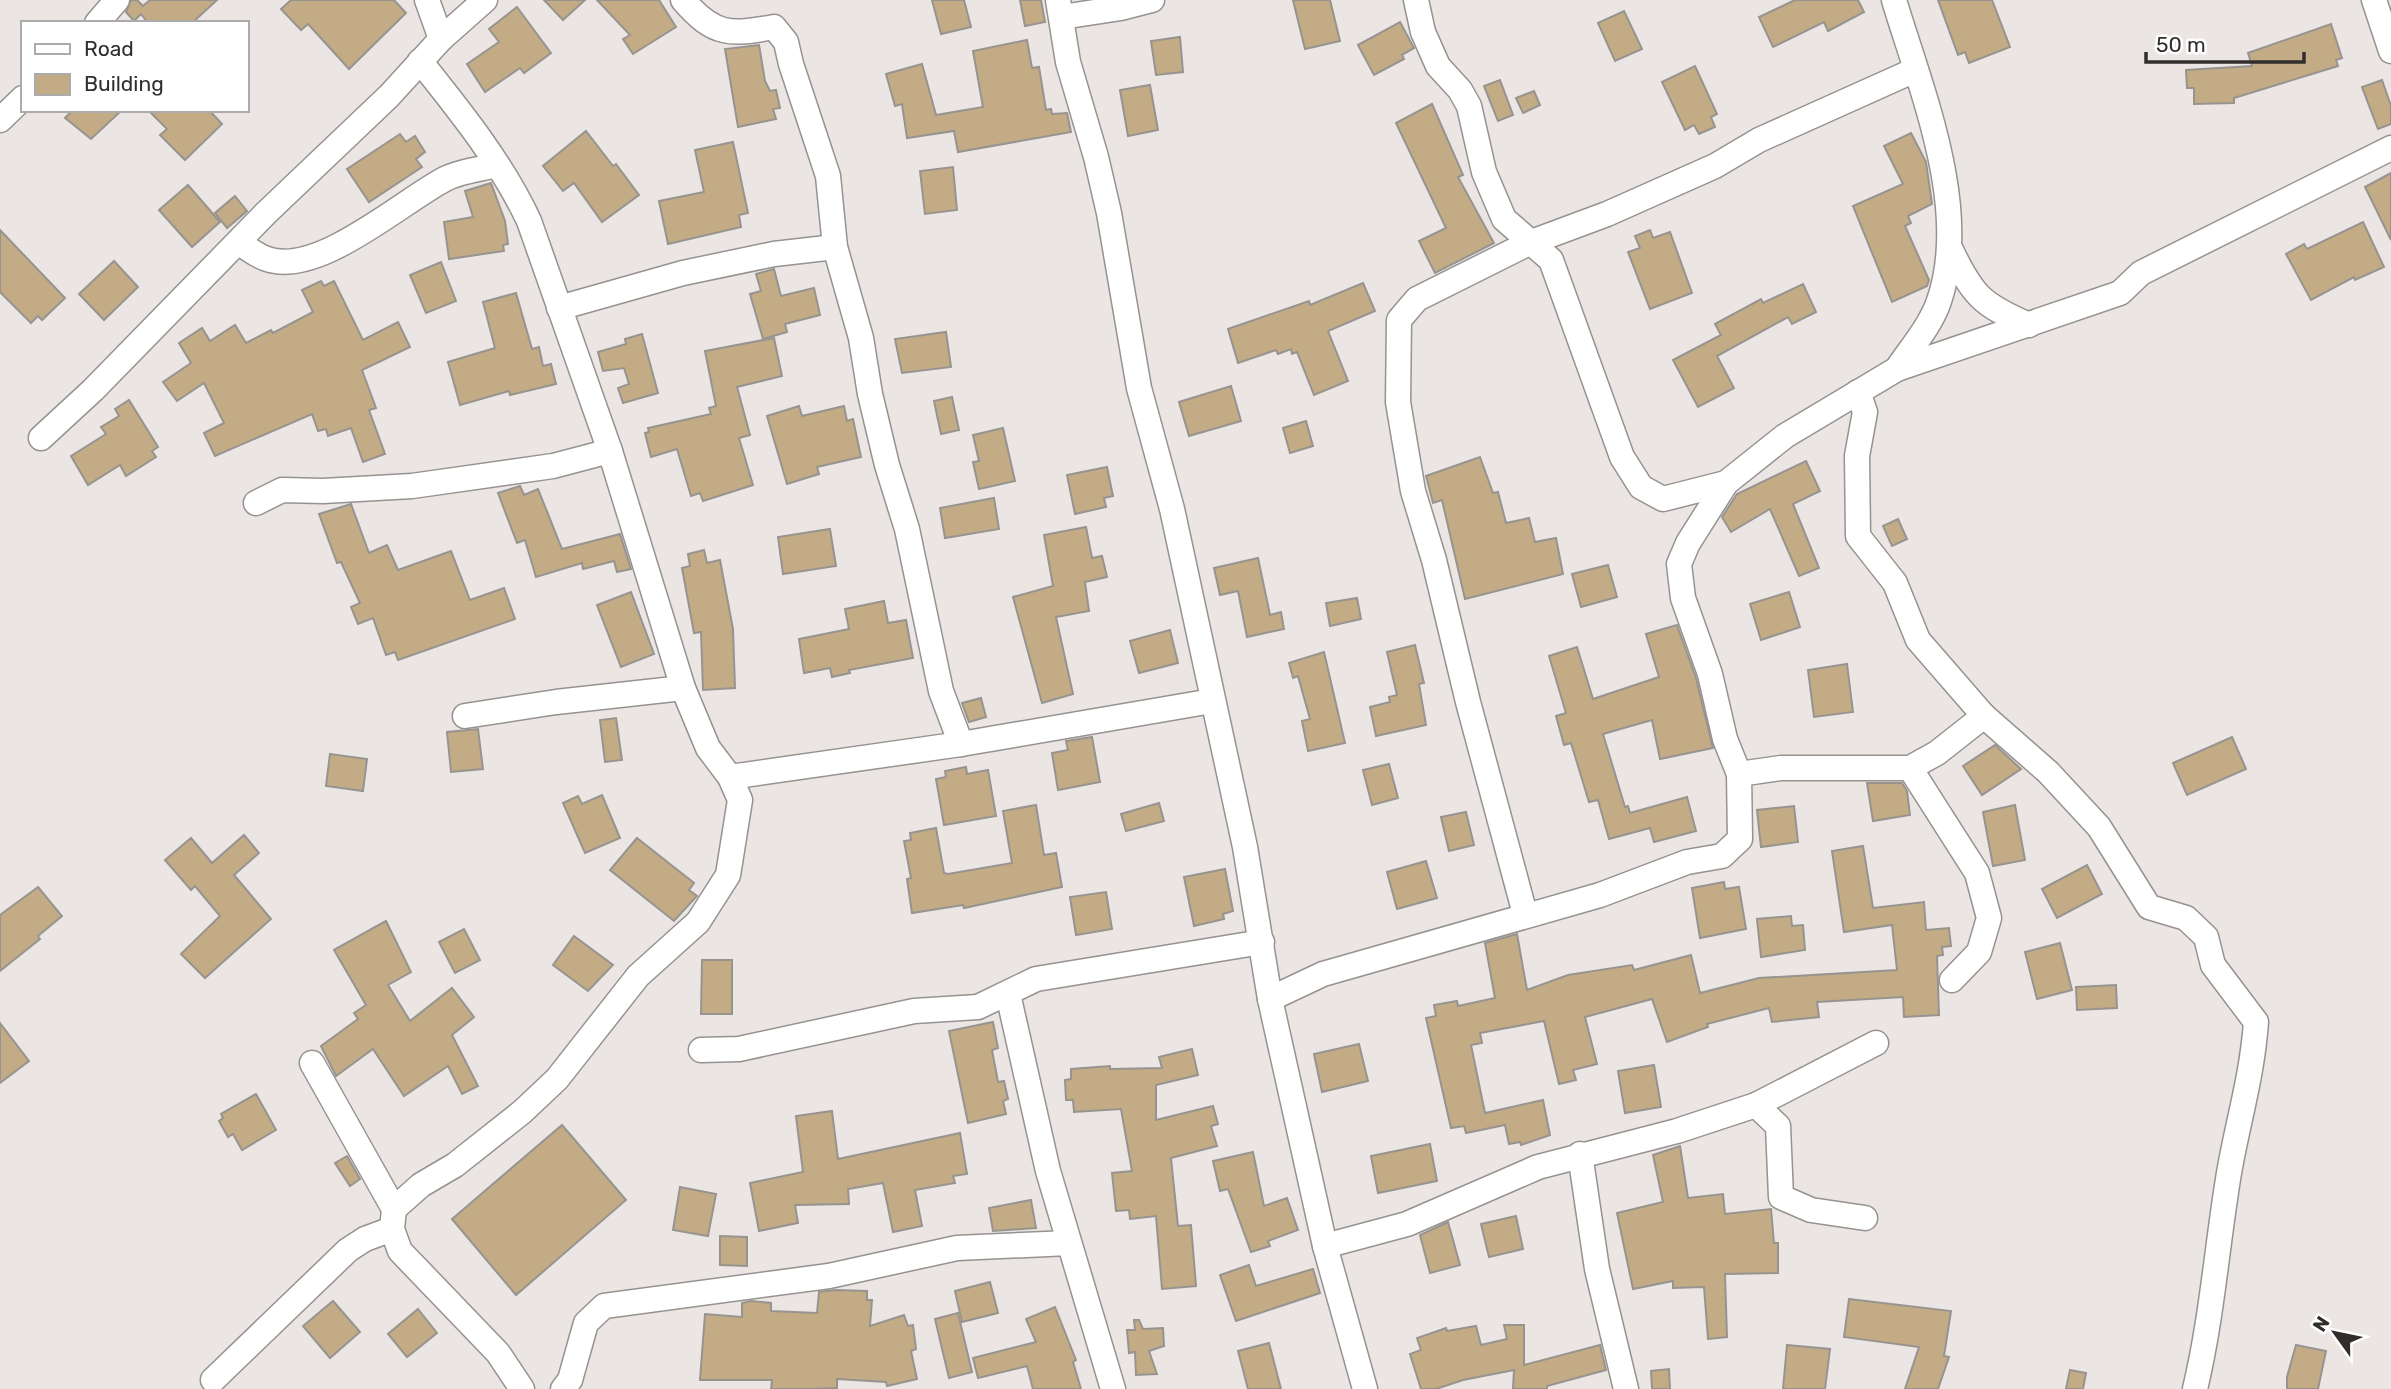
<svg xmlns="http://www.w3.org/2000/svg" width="2391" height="1389" font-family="Rubik,sans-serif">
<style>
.building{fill:#c3ab85;stroke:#979490;stroke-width:2}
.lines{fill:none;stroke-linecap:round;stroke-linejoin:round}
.minor-casing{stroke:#96928f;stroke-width:27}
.minor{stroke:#fff;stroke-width:24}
</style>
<rect width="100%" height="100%" fill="#ebe6e4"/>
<!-- building -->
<g class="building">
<polygon points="131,0 137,0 143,6 150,0 217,0 192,23 148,23 141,14 134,21 126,12"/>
<polygon points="291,0 394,0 406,13 349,69 308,24 301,30 281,9"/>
<polygon points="544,0 585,0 563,20"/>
<polygon points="597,0 659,0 676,27 633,54 623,39 630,35"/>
<polygon points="932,0 964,0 971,27 941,34"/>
<polygon points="1020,0 1041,0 1045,22 1025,26"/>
<polygon points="1293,0 1330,0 1340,41 1305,49"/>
<polygon points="1795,0 1858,0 1864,12 1828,31 1824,22 1773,47 1759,17"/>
<polygon points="1938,0 1992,0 2010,47 1969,63 1965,52 1958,55"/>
<polygon points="517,7 551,53 524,73 520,68 485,92 467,64 499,42 489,29"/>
<polygon points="1624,11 1642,49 1615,61 1598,23"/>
<polygon points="1400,22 1414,48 1402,55 1404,59 1374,75 1358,45"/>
<polygon points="2331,24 2342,58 2336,60 2338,66 2234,98 2234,103 2194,104 2194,88 2187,88 2186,70 2252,66 2248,53"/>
<polygon points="1180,37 1183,72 1156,75 1151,41"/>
<polygon points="1027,40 1032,68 1039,67 1046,110 1051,109 1052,114 1067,113 1071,132 958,152 954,131 907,138 902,104 895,106 886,74 922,64 936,115 983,107 973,51"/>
<polygon points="759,45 765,81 770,91 776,90 780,108 773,109 776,119 738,127 725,49"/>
<polygon points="1695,66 1717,114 1711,117 1715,127 1699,134 1694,125 1685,130 1662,82"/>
<polygon points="1500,80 1513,115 1498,121 1484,86"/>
<polygon points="2382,80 2391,106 2391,124 2378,129 2362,87"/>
<polygon points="1150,85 1158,130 1128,136 1120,90"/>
<polygon points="1534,91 1540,105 1523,113 1516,98"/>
<polygon points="1432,104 1463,175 1458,177 1494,243 1435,273 1419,241 1446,228 1396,123"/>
<polygon points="73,110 122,110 91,139 65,118"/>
<polygon points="148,110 209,110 222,124 185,160 160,135 167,129"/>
<polygon points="586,131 613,166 616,164 639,195 602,222 574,183 563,191 543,166"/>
<polygon points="1911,133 1926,162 1932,204 1908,216 1911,223 1905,226 1929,280 1927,286 1892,302 1853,206 1903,184 1884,146"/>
<polygon points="400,134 406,142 415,136 425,152 416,159 422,167 369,202 347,169"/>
<polygon points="733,142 748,213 739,215 741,227 668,244 659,201 704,192 695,150"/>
<polygon points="953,167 957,210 925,214 920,171"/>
<polygon points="2391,173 2391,240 2365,187"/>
<polygon points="491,183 505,221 508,244 503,245 504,251 449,259 444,222 473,217 465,191"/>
<polygon points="188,185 220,222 192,247 159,210"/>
<polygon points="235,196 247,211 227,228 215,213"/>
<polygon points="2363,222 2384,267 2355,280 2354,277 2311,300 2286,254 2304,244 2307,249"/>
<polygon points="0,230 65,298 42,320 38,316 31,323 0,292"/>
<polygon points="1650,230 1653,238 1670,232 1692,293 1650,309 1628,252 1640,248 1635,236"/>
<polygon points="114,261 138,287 104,320 79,294"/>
<polygon points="441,262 456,301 426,313 410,275"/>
<polygon points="774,269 781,296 814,288 820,315 785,324 787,332 763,339 750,294 761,291 756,274"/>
<polygon points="321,281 324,286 334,281 363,340 398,322 410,347 362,370 376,408 369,410 385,454 363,462 351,428 328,436 326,429 318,431 312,414 215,456 204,433 224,423 204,383 177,401 163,382 191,363 179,343 202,328 210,341 235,325 246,343 271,330 273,333 313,312 302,290"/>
<polygon points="1363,283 1375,311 1328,331 1348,381 1314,395 1297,352 1292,354 1291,349 1278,354 1276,350 1238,363 1228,329 1309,301 1310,305"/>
<polygon points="1803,284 1816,312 1792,324 1788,317 1717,356 1734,388 1698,407 1673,360 1721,335 1715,324 1761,299 1763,303"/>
<polygon points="516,293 532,349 539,347 543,366 551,364 556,384 510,395 509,391 460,405 448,362 495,348 483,302"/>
<polygon points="946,332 951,367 902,373 895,339"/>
<polygon points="642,334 658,393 623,403 618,388 629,384 624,368 603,371 598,352 626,344 625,339"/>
<polygon points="774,338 782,376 737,387 750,435 739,438 753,485 703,501 700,493 691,496 677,449 651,457 645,433 649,432 648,428 711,414 709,408 716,406 705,351"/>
<polygon points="1231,386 1241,421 1189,436 1179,402"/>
<polygon points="952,397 959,430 941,434 934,401"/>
<polygon points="129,400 158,447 152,451 156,457 126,476 120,465 88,485 71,456 106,434 101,427 119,416 115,409"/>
<polygon points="799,406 802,416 844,406 847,421 853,419 861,457 817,467 819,474 787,484 767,416"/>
<polygon points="1306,421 1313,446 1290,453 1283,428"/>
<polygon points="1003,428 1015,481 979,489 973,462 979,461 973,435"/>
<polygon points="1480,457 1493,493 1498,492 1506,523 1529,518 1535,542 1556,538 1563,574 1465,599 1442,500 1433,503 1426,476"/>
<polygon points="1806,461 1820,491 1793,504 1819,568 1799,576 1770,509 1731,532 1722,517 1737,494"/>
<polygon points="1107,467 1113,496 1104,498 1106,507 1075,514 1067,475"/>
<polygon points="520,486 524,495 538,489 562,549 620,534 631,569 617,572 614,561 583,569 582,563 536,577 525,540 517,543 498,493"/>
<polygon points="994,498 999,529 945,538 940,508"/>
<polygon points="351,504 369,553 387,545 398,570 451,551 470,600 504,588 515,619 398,660 395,652 386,655 373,618 358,624 351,607 360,603 341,562 337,563 319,514"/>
<polygon points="1898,519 1907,539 1892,546 1883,526"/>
<polygon points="1086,527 1092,558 1102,556 1107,577 1085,582 1089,611 1056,617 1073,694 1042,703 1013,597 1053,586 1044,535"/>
<polygon points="830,529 836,566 783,574 778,537"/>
<polygon points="704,550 707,563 720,560 733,629 735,688 703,690 701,632 694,633 682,568 690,566 688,554"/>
<polygon points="1258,558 1270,615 1281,612 1284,629 1247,637 1238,591 1220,595 1214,568"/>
<polygon points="1608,565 1617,597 1581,607 1572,574"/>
<polygon points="631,592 654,654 621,667 597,605"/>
<polygon points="1789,592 1800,627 1761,640 1750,604"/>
<polygon points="1357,598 1361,619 1330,626 1326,603"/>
<polygon points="884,601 888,623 906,620 913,658 849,670 850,673 832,677 830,668 804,673 799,639 849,629 845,609"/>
<polygon points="1677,625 1696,678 1713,748 1660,759 1652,720 1603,734 1625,807 1628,806 1630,813 1687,797 1696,831 1654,842 1650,828 1609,839 1598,800 1589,802 1571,743 1564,745 1556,716 1566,713 1549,656 1577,647 1593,699 1659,677 1646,634"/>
<polygon points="1170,630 1178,663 1139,673 1130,641"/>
<polygon points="1415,645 1424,683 1419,684 1426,725 1376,736 1370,707 1390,702 1389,697 1397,695 1387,652"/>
<polygon points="1324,652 1345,743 1308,751 1302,721 1310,719 1298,676 1293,678 1289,663"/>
<polygon points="1847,664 1853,712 1814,717 1808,670"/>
<polygon points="981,698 986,717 969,722 962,703"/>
<polygon points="616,718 622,760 605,762 600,720"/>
<polygon points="478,729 483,769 451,772 447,732"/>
<polygon points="1092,737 1100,782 1058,790 1052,753 1068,750 1066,741"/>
<polygon points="2232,737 2246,769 2187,795 2173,763"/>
<polygon points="1995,745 2021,769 1982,795 1963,766"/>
<polygon points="330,754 367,759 363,791 326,786"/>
<polygon points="1389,764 1398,798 1372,805 1363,770"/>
<polygon points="966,767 967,774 988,770 996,816 944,825 936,779 946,777 945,771"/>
<polygon points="1867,783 1902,783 1907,791 1910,815 1873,821"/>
<polygon points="602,795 620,838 585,853 563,803 578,796 582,804"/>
<polygon points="1159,803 1164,821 1126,831 1121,814"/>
<polygon points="1036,805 1044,855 1056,853 1062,887 964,908 963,905 912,913 907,879 911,878 904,841 911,840 910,833 936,828 944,873 948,874 1012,863 1003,811"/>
<polygon points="2015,805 2025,860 1993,866 1983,812"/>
<polygon points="1794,806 1798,842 1761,847 1757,810"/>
<polygon points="1466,812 1474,845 1449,851 1441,817"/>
<polygon points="244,835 259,853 234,875 271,919 205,978 181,954 220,916 195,886 191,890 165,860 191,838 212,863"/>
<polygon points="637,838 694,883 689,890 697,896 674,921 610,870"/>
<polygon points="1863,846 1873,908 1924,902 1926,930 1949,928 1951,946 1942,947 1943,955 1937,956 1939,1015 1904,1017 1903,997 1817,1002 1819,1017 1772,1022 1769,1008 1707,1024 1708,1027 1667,1042 1652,999 1585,1017 1597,1064 1573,1070 1576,1080 1559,1084 1544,1021 1480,1033 1482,1043 1471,1045 1485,1113 1543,1100 1550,1135 1521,1145 1520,1142 1509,1144 1505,1125 1466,1133 1464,1126 1451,1128 1426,1018 1436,1016 1434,1005 1457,1001 1458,1006 1495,998 1485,943 1517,934 1527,990 1568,975 1632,965 1634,970 1691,955 1700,993 1759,978 1897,970 1892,925 1844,932 1832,851"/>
<polygon points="1426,861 1437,898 1397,909 1387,872"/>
<polygon points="2087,865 2102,894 2057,918 2042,889"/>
<polygon points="1225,869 1233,911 1223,914 1224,919 1194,926 1184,877"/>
<polygon points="1724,882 1725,889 1739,887 1746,929 1700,938 1692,888"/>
<polygon points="38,887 62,916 38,936 40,939 0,971 0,915"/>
<polygon points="1106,892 1112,929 1076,935 1070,897"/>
<polygon points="1791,916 1792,926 1803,925 1805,950 1761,957 1757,919"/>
<polygon points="386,921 411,972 388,985 410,1021 452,988 474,1017 452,1035 478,1086 462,1094 448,1066 404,1096 373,1049 336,1076 321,1046 358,1019 354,1013 366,1005 334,950"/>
<polygon points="464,929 480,960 455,973 439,942"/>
<polygon points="574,936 613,965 588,991 553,965"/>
<polygon points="2060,943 2072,990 2037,999 2025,952"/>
<polygon points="702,960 732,960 732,1014 701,1014"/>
<polygon points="2116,985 2117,1008 2077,1010 2076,987"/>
<polygon points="993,1022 998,1048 992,1050 998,1082 1004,1081 1008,1099 1003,1101 1006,1114 968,1123 949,1031"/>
<polygon points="0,1023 29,1061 0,1083"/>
<polygon points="1359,1044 1368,1081 1322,1092 1314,1054"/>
<polygon points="1192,1049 1198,1075 1156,1085 1156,1120 1213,1106 1218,1124 1211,1126 1217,1146 1171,1158 1178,1226 1191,1225 1196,1286 1162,1289 1156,1216 1130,1219 1129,1210 1116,1211 1112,1173 1132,1171 1121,1109 1074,1112 1073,1100 1066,1100 1065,1080 1071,1079 1071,1069 1110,1066 1110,1069 1162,1068 1159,1057"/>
<polygon points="1654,1065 1661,1107 1625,1113 1618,1071"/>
<polygon points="256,1094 276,1130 242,1150 233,1134 228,1137 219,1121 223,1118 221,1114"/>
<polygon points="832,1111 838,1159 960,1133 967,1174 953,1176 955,1183 915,1190 922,1226 893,1232 883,1183 848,1189 849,1204 795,1205 798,1223 759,1231 750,1183 803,1172 796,1116"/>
<polygon points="562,1125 626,1200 516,1295 452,1219"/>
<polygon points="1430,1144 1437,1181 1378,1193 1371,1156"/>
<polygon points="1680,1146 1688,1198 1723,1194 1725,1214 1771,1209 1774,1243 1778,1243 1778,1273 1725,1274 1727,1337 1708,1339 1704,1287 1673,1288 1673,1281 1633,1289 1617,1213 1663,1202 1653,1155"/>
<polygon points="1253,1152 1264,1206 1287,1198 1298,1230 1268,1241 1270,1246 1251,1252 1228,1189 1220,1191 1213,1161"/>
<polygon points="347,1156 360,1179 350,1186 335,1163"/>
<polygon points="680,1187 716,1194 708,1236 673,1230"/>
<polygon points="1031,1200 1036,1228 993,1231 989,1208"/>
<polygon points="1516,1216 1523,1249 1489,1257 1481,1224"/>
<polygon points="1448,1222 1460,1265 1430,1273 1420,1235"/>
<polygon points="720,1236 747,1237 747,1266 720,1265"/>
<polygon points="1249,1265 1256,1286 1313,1269 1320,1293 1236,1321 1220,1275"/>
<polygon points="990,1282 998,1313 962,1322 955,1291"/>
<polygon points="835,1290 867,1291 867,1300 872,1300 870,1326 904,1315 908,1326 913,1325 916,1349 911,1351 917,1379 887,1386 886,1382 837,1379 837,1388 808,1389 771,1389 772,1380 700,1380 705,1314 742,1317 742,1303 751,1301 771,1303 771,1311 817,1313 819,1292"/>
<polygon points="1849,1299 1951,1311 1944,1356 1949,1357 1938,1389 1905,1389 1919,1347 1844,1337"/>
<polygon points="333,1301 360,1332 330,1358 303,1326"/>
<polygon points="1055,1307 1076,1360 1073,1362 1081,1389 1033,1389 1027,1366 978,1378 973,1358 1036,1342 1026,1319"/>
<polygon points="418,1309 437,1333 407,1357 388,1334"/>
<polygon points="958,1313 972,1372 949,1378 935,1319"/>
<polygon points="1134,1320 1139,1320 1143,1329 1163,1328 1164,1346 1149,1351 1157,1374 1136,1375 1135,1352 1129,1353 1127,1330 1135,1330"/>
<polygon points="1504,1325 1524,1325 1524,1365 1600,1345 1606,1370 1547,1386 1547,1389 1513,1389 1514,1370 1463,1380 1436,1389 1421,1389 1410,1354 1421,1350 1417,1338 1446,1328 1447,1331 1476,1326 1481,1345 1507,1339"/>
<polygon points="1269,1343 1281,1389 1248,1389 1238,1351"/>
<polygon points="1787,1345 1830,1349 1825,1389 1783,1389"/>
<polygon points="2296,1345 2326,1351 2318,1389 2287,1389 2287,1377"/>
<polygon points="1669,1369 1670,1389 1652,1389 1651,1371"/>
<polygon points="2070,1370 2086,1373 2083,1389 2066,1389"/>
</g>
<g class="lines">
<!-- minor casing -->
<g class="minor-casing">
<g id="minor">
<polyline points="427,0 441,39"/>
<path d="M 683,0 C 714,36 730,35 774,27 L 786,42 L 791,64 L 828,176 L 835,247 L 861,338 L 870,394 L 887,465 L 907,529 L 941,691 L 961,744"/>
<polyline points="1058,0 1068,62 1096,157 1109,213 1139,388 1172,509 1245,847 1270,999 1325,1246 1365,1389"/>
<polyline points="1416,0 1423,32 1438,66 1460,90 1469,106 1484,172 1504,219 1551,260 1622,457 1641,487 1663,499 1726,483"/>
<path d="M 1894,0 C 1921,90 1971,208 1939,301 C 1931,325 1911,348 1897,369"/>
<polyline points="2374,0 2391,51"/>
<polyline points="1062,17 1121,8 1152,0"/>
<polyline points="97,23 117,0"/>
<polyline points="0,120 23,98"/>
<path d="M 239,243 C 248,248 257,256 267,259 C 318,277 401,202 445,179 C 460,171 481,169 497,165"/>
<path d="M 1951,250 C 1973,296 1982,305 2029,325"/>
<polyline points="559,308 683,273 774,254 835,247"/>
<path d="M 1858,392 L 1865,412 L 1857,456 L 1858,536 L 1895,583 L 1918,640 L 1984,716 L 2048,772 L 2099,827 L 2149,907 L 2186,918 L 2206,937 L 2213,965 L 2256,1022 C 2252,1077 2238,1121 2229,1173 C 2217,1245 2212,1318 2195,1389"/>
<polyline points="41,438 93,390 266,213 389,96 441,39 485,0"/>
<polyline points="256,503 282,490 323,491 412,486 553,466 610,451"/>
<polyline points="465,716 556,702 683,688"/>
<polyline points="1910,768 1977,873 1989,918 1979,952 1952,980"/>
<polyline points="1739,774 1781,768 1910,768 1937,753 1984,716"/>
<polyline points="730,777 961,744 1212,701"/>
<polyline points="1525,914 1468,702 1434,560 1413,491 1398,402 1399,320 1417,299 1529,243 1607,214 1715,166 1759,140 1915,70"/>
<polyline points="1008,994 1048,1171 1113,1389"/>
<polyline points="1270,999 1323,974 1600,895 1687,862 1722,856 1740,839 1739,774 1725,739 1710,674 1683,598 1679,564 1688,543 1726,483 1785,436 1897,369 2120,293 2141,273 2391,148"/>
<polyline points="701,1050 739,1049 914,1011 978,1007 1036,979 1262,942"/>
<polyline points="312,1063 394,1209 392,1229 400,1251 498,1353 522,1389"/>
<polyline points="1756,1105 1778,1126 1781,1197 1811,1210 1865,1218"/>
<polyline points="1580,1154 1597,1269 1626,1389"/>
<path d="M 394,1209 L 421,1185 L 455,1165 L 522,1112 L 557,1079 L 638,976 L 698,922 L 728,875 L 740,800 L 730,777 L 708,748 L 683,688 L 610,451 L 529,221 C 502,163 460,111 420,61"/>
<polyline points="1325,1246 1407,1224 1538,1167 1677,1131 1756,1105 1876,1043"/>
<polyline points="213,1380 348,1250 365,1239 392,1229"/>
<polyline points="563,1389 570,1380 586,1323 604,1306 829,1276 957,1248 1069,1243"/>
</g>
</g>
<!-- minor -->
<use href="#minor" class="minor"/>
</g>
<!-- legend -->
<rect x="21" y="21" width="228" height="91" fill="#ffffff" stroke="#acabab" stroke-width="2"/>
<rect x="35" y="44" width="35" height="10" fill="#ffffff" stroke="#acabab" stroke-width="2"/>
<text x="84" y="56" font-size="21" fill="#302e2d">Road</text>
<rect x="35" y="74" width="35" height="21" fill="#c3ab85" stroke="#acabab" stroke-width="2"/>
<text x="84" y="91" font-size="21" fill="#302e2d">Building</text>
<!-- north arrow -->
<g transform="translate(2335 1333) rotate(303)" stroke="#ffffff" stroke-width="5" paint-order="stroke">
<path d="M0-5L12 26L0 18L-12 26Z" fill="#302e2d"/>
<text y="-10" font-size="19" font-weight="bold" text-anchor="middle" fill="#302e2d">N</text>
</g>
<!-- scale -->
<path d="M2146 52v10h158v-10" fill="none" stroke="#302e2d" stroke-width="3.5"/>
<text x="2156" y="52" font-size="21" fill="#302e2d" stroke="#ffffff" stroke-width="5" paint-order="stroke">50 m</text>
</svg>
